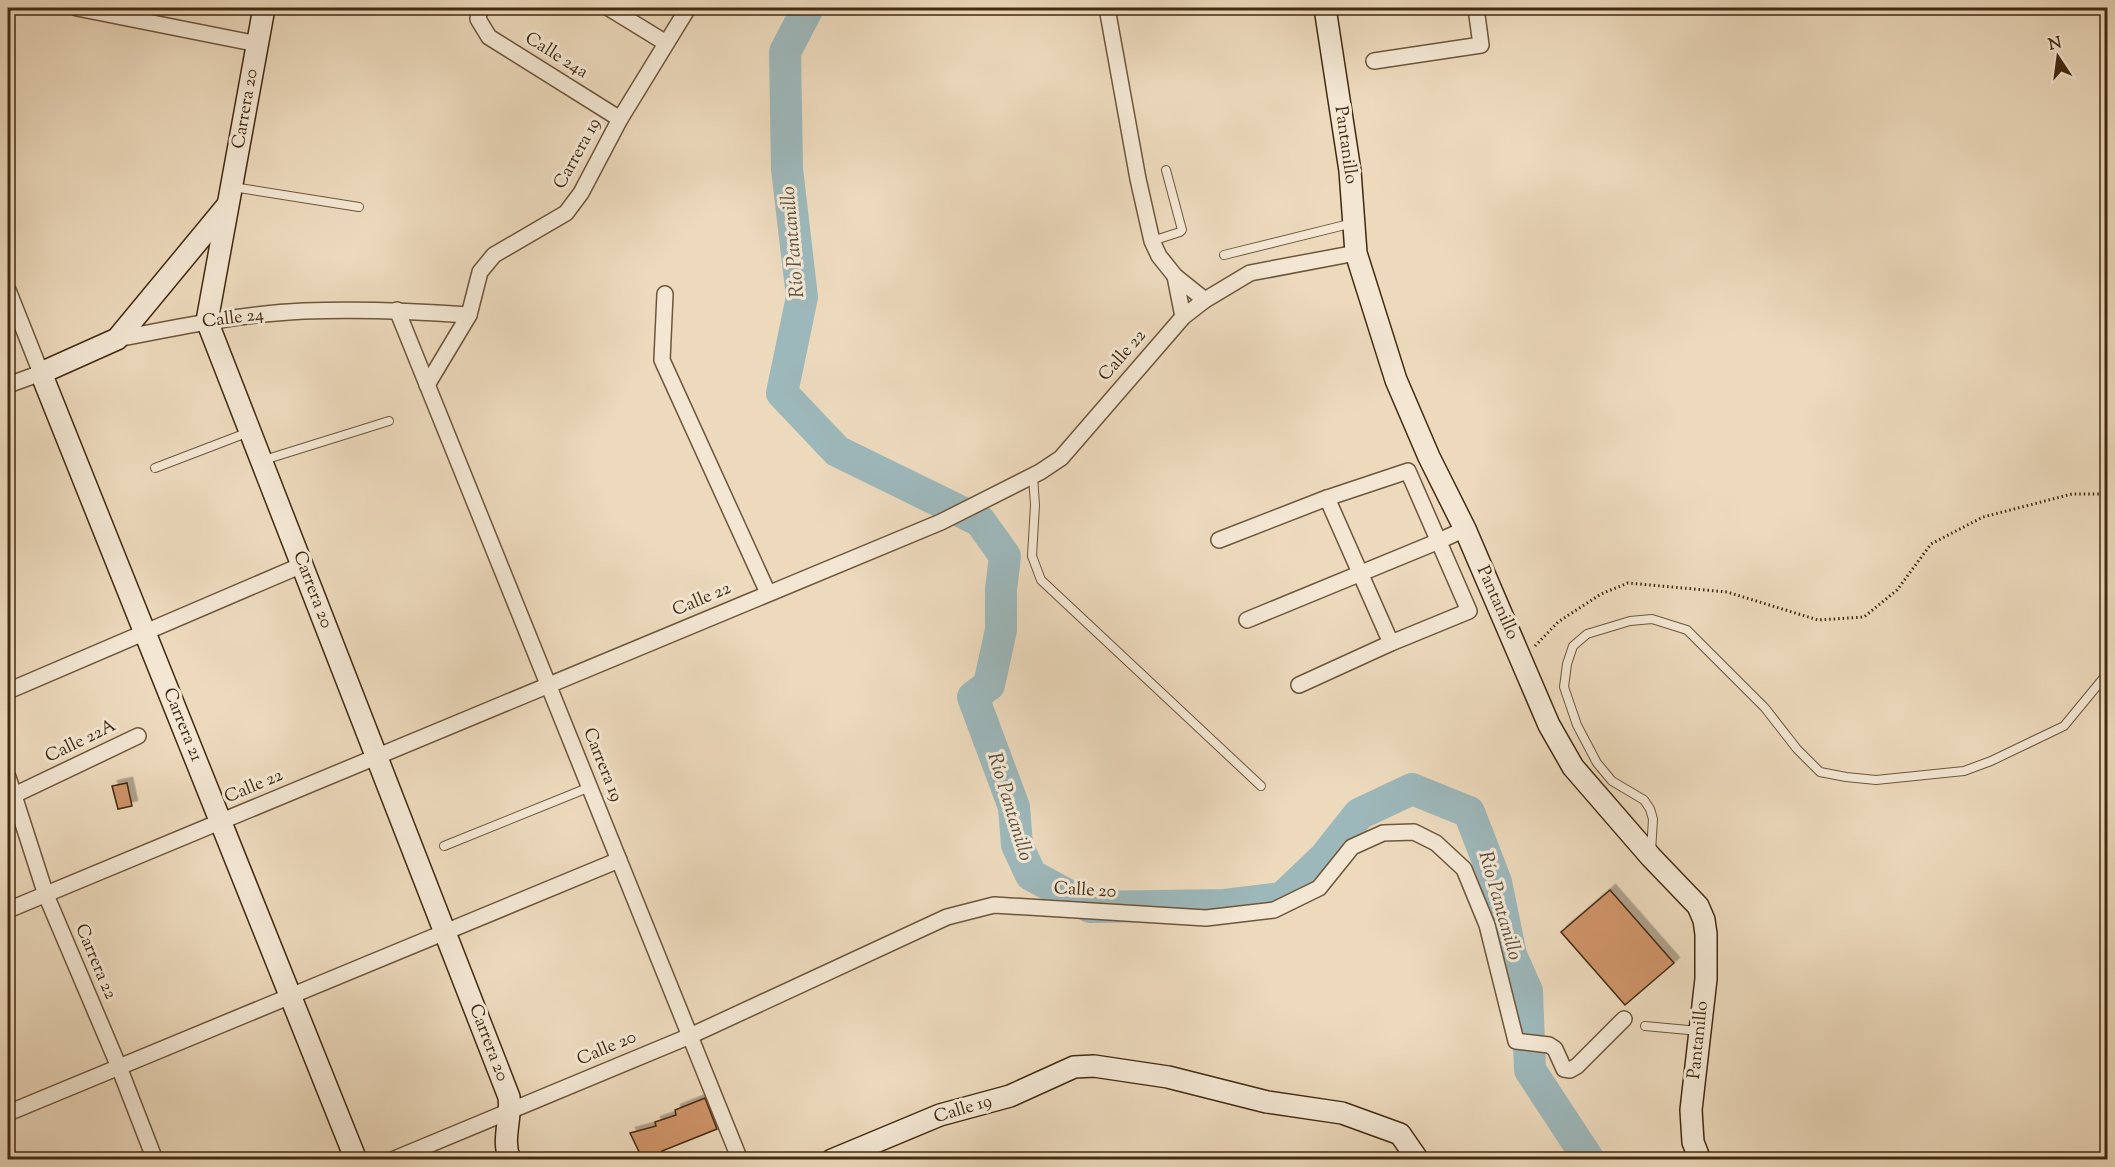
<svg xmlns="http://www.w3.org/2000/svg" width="2115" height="1167" font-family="'Sorts Mill Goudy',serif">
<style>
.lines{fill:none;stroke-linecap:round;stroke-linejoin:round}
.river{stroke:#9db8bb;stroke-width:32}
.building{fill:#d0946b;stroke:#422a10;stroke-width:1.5;filter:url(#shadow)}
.lane-casing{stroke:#6d563b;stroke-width:10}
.street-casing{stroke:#6d563b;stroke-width:18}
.secondary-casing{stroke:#422a10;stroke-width:24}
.path{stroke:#422a10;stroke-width:3;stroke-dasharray:1.5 3;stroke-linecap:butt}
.lane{stroke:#f3e7d4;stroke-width:8}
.street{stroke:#f3e7d4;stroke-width:15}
.secondary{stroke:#f3e7d4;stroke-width:21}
.labels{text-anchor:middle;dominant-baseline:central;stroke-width:6;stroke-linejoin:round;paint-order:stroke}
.street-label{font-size:18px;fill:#422a10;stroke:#f3e7d4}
.water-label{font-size:20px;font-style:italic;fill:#594e3b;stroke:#f3e7d4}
</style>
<defs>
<filter id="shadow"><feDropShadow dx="5.5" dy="-5.5" stdDeviation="0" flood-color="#0004"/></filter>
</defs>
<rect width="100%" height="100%" fill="#eddabd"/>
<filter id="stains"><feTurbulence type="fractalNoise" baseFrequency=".00333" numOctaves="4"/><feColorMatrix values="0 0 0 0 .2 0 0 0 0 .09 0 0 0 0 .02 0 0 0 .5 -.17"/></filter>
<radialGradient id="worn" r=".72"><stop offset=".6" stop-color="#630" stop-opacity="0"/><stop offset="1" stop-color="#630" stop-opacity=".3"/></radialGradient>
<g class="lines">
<!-- river -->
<polyline class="river" points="808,8 785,52 787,169 802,297 782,393 837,451 980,521 1005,556 1001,589 1001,630 989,685 973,697 1014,807 1017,845 1031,875 1090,907 1225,905 1282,898 1325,857 1359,814 1412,789 1469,812 1496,882 1511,955 1527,991 1530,1070 1589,1160"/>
</g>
<!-- building -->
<g class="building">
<polygon points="127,783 132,806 118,809 112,786"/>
<polygon points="1610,890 1674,963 1625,1005 1561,932"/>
<polygon points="705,1098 717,1129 662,1151 663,1152 648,1160 643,1160 630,1133 656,1126 655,1122 676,1115 675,1110"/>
</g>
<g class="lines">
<!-- lane casing -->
<g class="lane-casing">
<g id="lane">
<polyline points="233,187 359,207"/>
<polyline points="1152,241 1180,232 1182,230 1166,170"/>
<polyline points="1224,255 1353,223"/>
<polyline points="264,460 389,421"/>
<polyline points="155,468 249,432"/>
<polyline points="1033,476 1035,505 1032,556 1041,580 1261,786"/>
<polyline points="444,846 590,787"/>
<polyline points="1651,852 1653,819 1650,809 1644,800 1612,781 1597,763 1577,725 1564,687 1567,664 1573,646 1587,634 1630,621 1652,619 1687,630 1765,708 1797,749 1820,772 1846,777 1876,780 1964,771 1991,761 2064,726 2106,675"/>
<polyline points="1645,1026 1699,1031"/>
</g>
</g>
<!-- street casing -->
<g class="street-casing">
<g id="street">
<polyline points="77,8 258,44"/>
<polyline points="480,8 478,19 489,37 620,119"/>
<polyline points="609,8 666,43"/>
<polyline points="1107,8 1138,179 1152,241 1159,256 1175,276 1205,300"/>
<polyline points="1374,61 1481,45 1476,8"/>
<polyline points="1175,276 1183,317"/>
<polyline points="8,290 41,373 8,385"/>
<polyline points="665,294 662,360 768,593"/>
<polyline points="397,310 740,1160"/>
<path d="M 117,339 C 178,327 240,314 304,311 C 359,309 414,311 469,315"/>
<polyline points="427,385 469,315 480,272 494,255 566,213 581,193 620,119 688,8"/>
<polyline points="1327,498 1391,643"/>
<polyline points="1219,540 1327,498 1408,471 1469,611 1391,643 1299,685"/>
<polyline points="1247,620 1439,541 1465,529"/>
<polyline points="8,691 302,565"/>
<polyline points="8,777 46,895 119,1067 155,1160"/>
<polyline points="8,798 138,736"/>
<polyline points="8,910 941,522 1040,472 1061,458 1183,317 1205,300 1250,273 1356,253"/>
<polyline points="8,1113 619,860"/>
<polyline points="392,1160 690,1036 947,917 994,905 1206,918 1274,910 1319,888 1352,847 1383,833 1414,832 1436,843 1464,869 1487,925 1516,1041 1549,1045 1555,1049 1564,1069 1570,1070 1577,1066 1624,1019"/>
</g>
</g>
<!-- secondary casing -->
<g class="secondary-casing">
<g id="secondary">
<path d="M 264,8 L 207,321 L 509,1097 C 512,1118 501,1140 510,1160"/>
<polyline points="1325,8 1350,171 1356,253 1396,380 1429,457 1465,529 1549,725 1573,767 1651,857 1698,906 1704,920 1706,934 1706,979 1691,1110 1693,1142 1700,1160"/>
<polyline points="227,206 117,339 41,373 356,1160"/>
<polyline points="832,1160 940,1115 1010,1096 1074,1067 1094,1066 1168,1077 1267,1102 1342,1113 1400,1134 1418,1160"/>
</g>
</g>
<!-- path -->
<polyline class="path" points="1535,646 1558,622 1601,594 1628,583 1727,592 1818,620 1864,617 1897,590 1931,544 1983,517 2072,494 2108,494"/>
<!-- lane -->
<use href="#lane" class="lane"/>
<!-- street -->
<use href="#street" class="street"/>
<!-- secondary -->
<use href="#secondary" class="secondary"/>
</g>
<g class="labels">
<!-- street labels -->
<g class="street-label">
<text transform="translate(556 56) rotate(32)">Calle 24a</text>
<text transform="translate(246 109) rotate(-80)">Carrera 20</text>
<text transform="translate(1345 145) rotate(82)">Pantanillo</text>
<text transform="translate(578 154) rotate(-61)">Carrera 19</text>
<text transform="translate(233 319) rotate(-7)">Calle 24</text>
<text transform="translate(1123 356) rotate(-49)">Calle 22</text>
<text transform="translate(312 590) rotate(69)">Carrera 20</text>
<text transform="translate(702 600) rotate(-23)">Calle 22</text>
<text transform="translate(1497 603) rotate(66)">Pantanillo</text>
<text transform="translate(182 725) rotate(68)">Carrera 21</text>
<text transform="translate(81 742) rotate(-26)">Calle 22A</text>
<text transform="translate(602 765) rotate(68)">Carrera 19</text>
<text transform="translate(254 787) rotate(-23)">Calle 22</text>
<text transform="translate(1085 891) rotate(3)">Calle 20</text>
<text transform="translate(95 962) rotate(67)">Carrera 22</text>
<text transform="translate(1699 1040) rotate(-84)">Pantanillo</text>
<text transform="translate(488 1043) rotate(69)">Carrera 20</text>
<text transform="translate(607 1049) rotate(-23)">Calle 20</text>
<text transform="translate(963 1110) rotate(-17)">Calle 19</text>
</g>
<!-- water labels -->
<g class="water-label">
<text transform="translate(794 242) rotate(-95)">Río Pantanillo</text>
<text transform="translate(1009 807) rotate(73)">Río Pantanillo</text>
<text transform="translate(1499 906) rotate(74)">Río Pantanillo</text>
</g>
</g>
<!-- margin -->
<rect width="2115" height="1167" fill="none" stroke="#eddabd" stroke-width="30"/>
<rect x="9" y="9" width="2097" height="1149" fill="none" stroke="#422a10" stroke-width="3"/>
<rect x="15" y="15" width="2085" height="1137" fill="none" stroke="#422a10" stroke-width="1.5"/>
<!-- north arrow -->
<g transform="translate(2058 57) rotate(347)" stroke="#f3e7d4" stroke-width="4.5" paint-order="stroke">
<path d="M0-4.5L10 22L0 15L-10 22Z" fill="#422a10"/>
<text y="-9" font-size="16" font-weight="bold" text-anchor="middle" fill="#422a10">N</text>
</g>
<rect width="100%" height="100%" filter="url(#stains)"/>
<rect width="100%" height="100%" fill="url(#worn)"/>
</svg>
